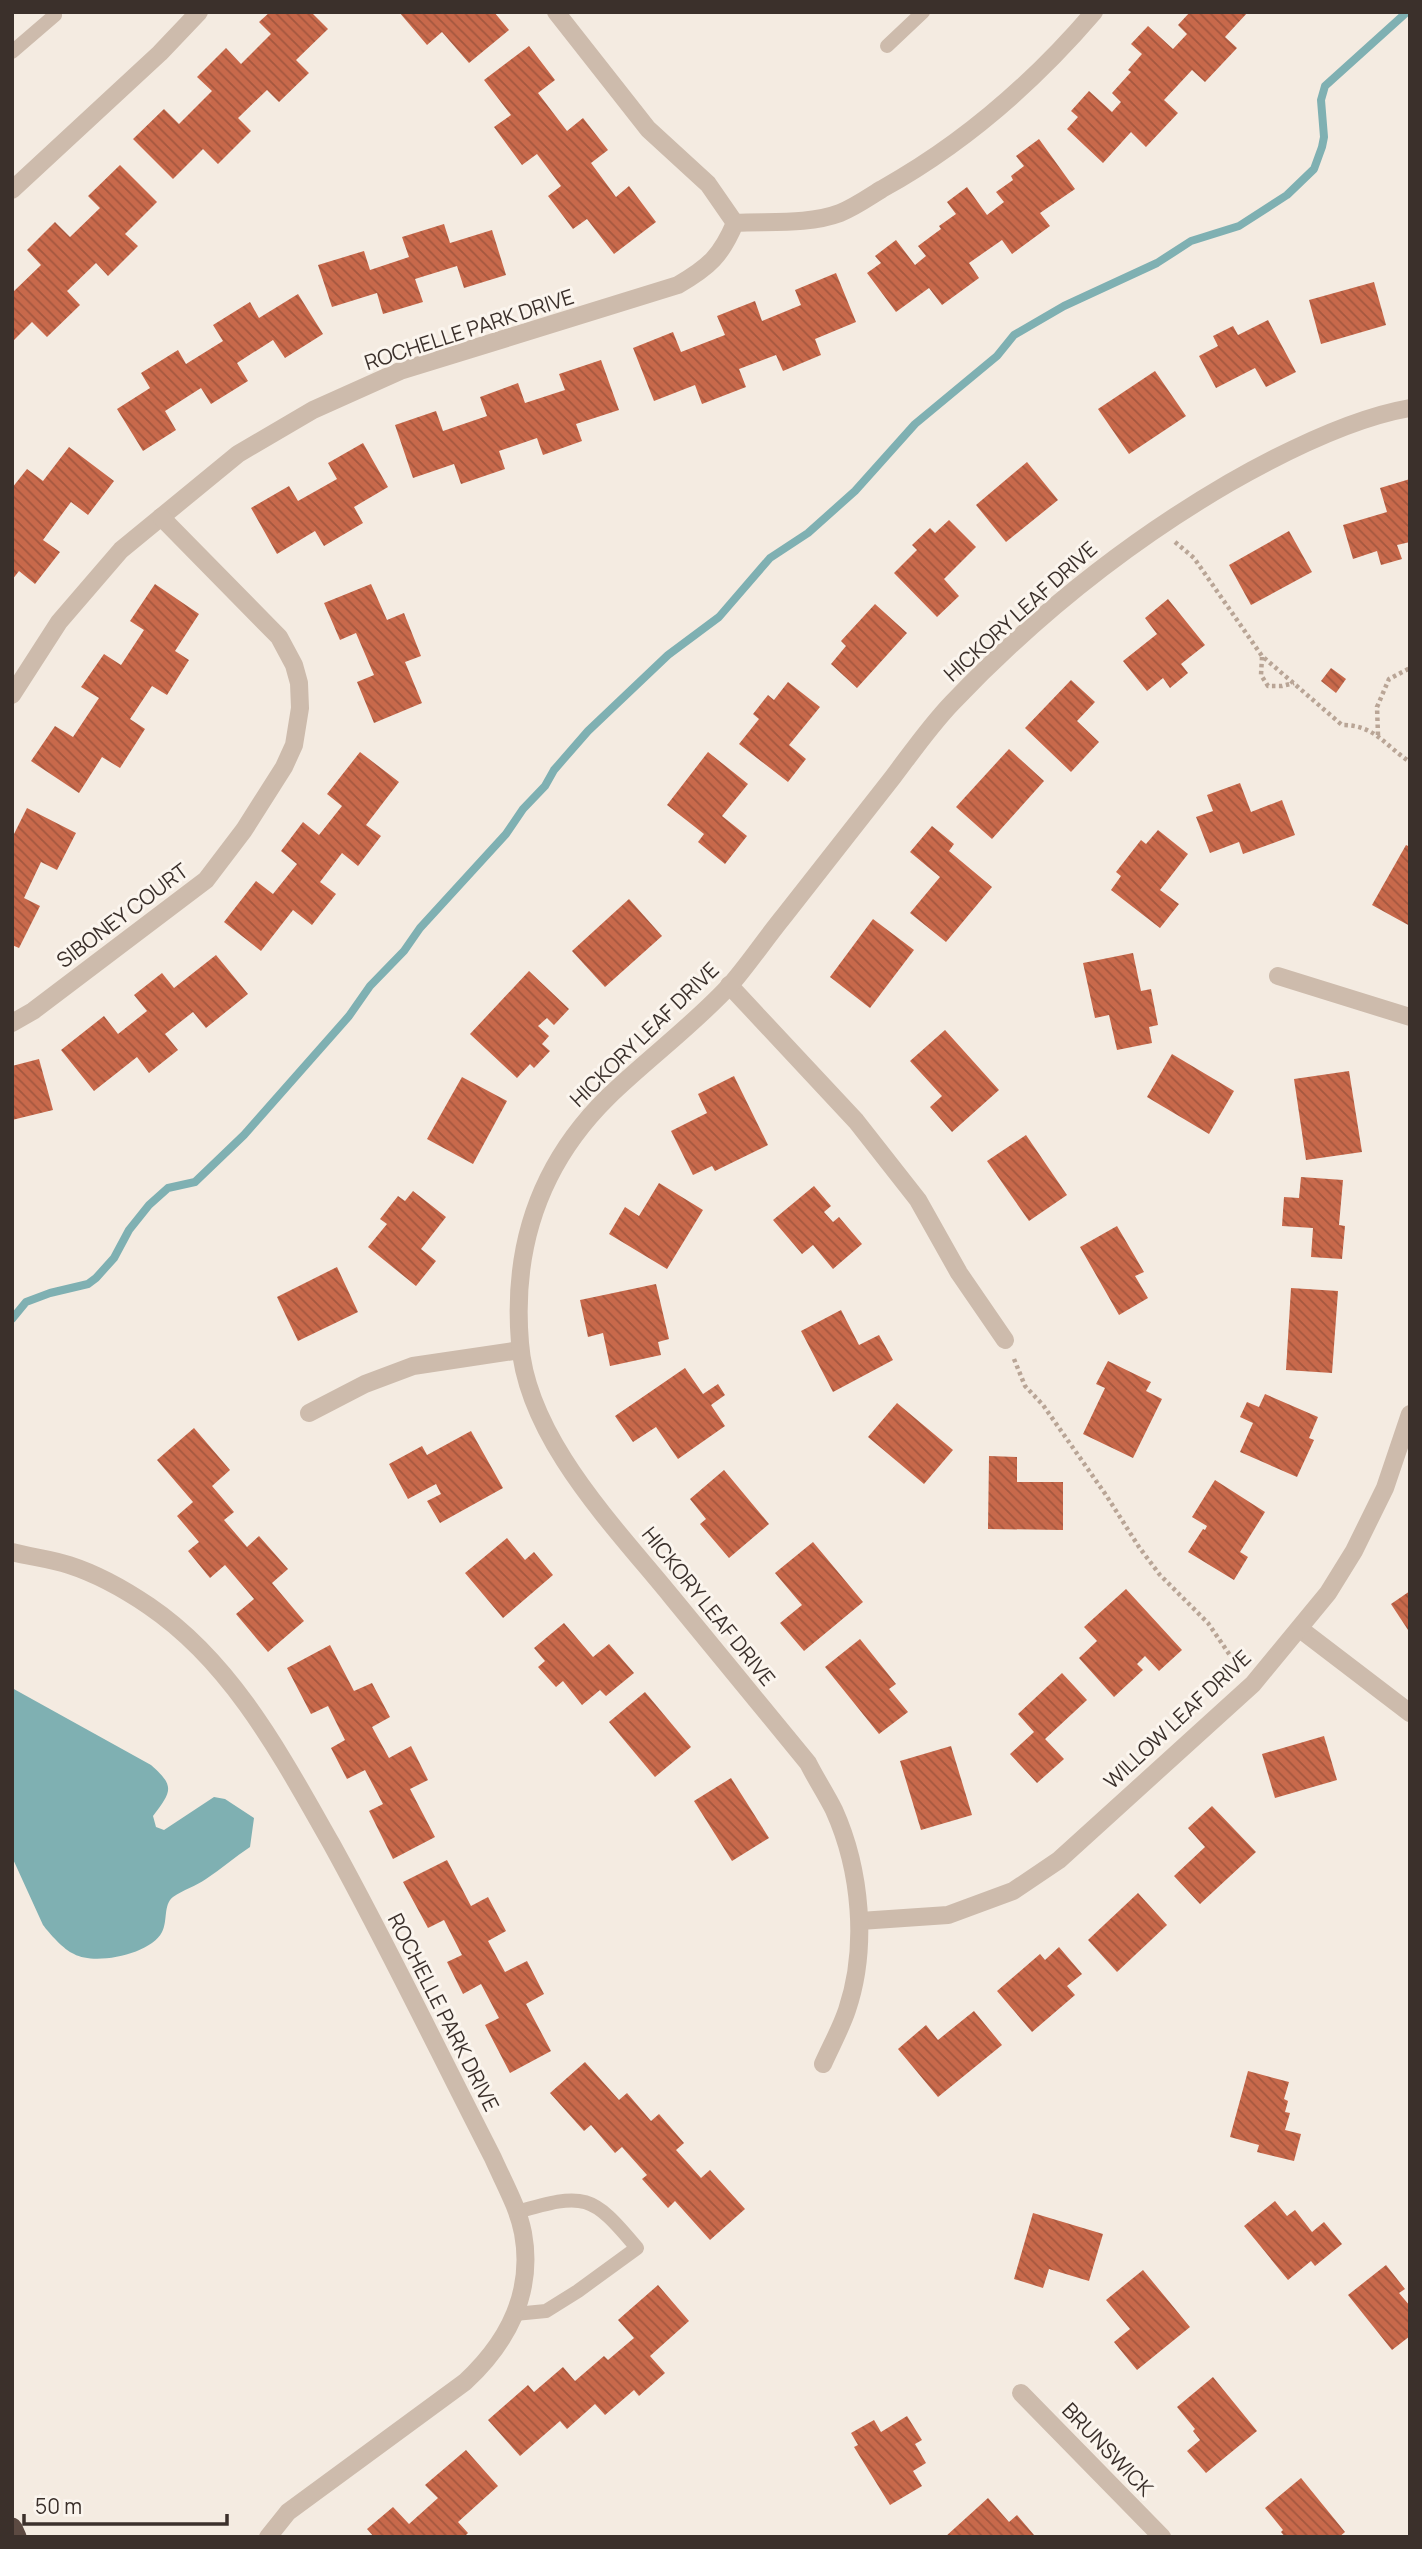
<svg xmlns="http://www.w3.org/2000/svg" width="1422" height="2549" font-family="Manrope,sans-serif">
<style>
.water{fill:#7fb0b2}
.lines{fill:none;stroke-linecap:round;stroke-linejoin:round}
.stream{stroke:#7fb0b2;stroke-width:8}
.building{fill:url(#building-back-hatch)}
.path{stroke:#b9a596;stroke-width:4.5;stroke-dasharray:3.5 3.5;stroke-linecap:butt}
.service{stroke:#cdbbac;stroke-width:14}
.minor{stroke:#cdbbac;stroke-width:18}
.motorway{stroke:#5c4a42;stroke-width:21}
.labels{text-anchor:middle;dominant-baseline:central;stroke-width:6;stroke-linejoin:round;paint-order:stroke}
.street-label{font-size:21px;fill:#3b302b;stroke:#fbf5ee}
</style>
<defs>
<pattern id="building-back-hatch" width="6" height="6" patternUnits="userSpaceOnUse" patternTransform="scale(1.75)"><rect width="6" height="6" fill="#c8694b"/><path d="M-1 5l2 2M0 0l6 6M5-1l2 2" fill="none" stroke="#a4573f"/></pattern>
</defs>
<rect width="100%" height="100%" fill="#f4ebe1"/>
<!-- water -->
<path class="water" d="M 12,1688 L 151,1765 C 175,1786 172,1791 153,1816 L 156,1827 L 164,1830 L 214,1797 L 225,1799 L 254,1818 L 250,1847 C 235,1857 221,1869 206,1879 C 196,1886 183,1890 173,1897 C 163,1905 168,1921 162,1932 C 151,1954 95,1966 74,1954 C 64,1950 49,1933 43,1925 L 12,1857 Z"/>
<g class="lines">
<!-- stream -->
<polyline class="stream" points="12,1319 26,1302 50,1293 88,1284 96,1278 114,1258 129,1230 149,1205 168,1188 195,1182 244,1135 349,1016 370,986 404,951 420,928 506,834 523,809 545,786 554,770 588,731 668,655 719,617 770,558 808,533 855,491 915,424 997,356 1014,335 1064,306 1157,263 1191,241 1239,226 1287,195 1314,169 1322,147 1324,137 1321,100 1325,86 1407,12"/>
</g>
<!-- building -->
<g class="building">
<polygon points="270,12 311,12 328,29 296,60 309,73 279,102 267,90 238,118 251,131 218,164 203,149 173,179 133,139 164,109 179,124 212,91 197,77 226,48 241,64 271,34 259,22"/>
<polygon points="399,12 494,12 509,30 469,63 442,32 427,45"/>
<polygon points="1190,12 1248,12 1225,37 1237,48 1205,82 1192,70 1164,100 1178,113 1146,147 1131,132 1103,163 1067,129 1078,117 1071,111 1089,91 1112,112 1121,102 1112,93 1131,72 1128,70 1142,54 1131,44 1148,26 1173,49 1187,34 1178,25"/>
<polygon points="529,46 555,80 538,93 567,131 583,118 608,150 591,163 616,197 629,186 656,222 614,254 587,219 573,229 548,196 561,186 537,154 522,165 494,127 511,115 484,80"/>
<polygon points="1039,139 1075,189 1040,213 1050,226 1012,254 1002,240 969,263 979,278 942,305 929,288 896,312 867,273 881,263 875,256 896,240 915,265 926,256 918,246 941,229 939,226 956,214 947,202 967,187 987,215 1004,202 996,192 1013,180 1011,176 1024,166 1016,156"/>
<polygon points="120,165 157,202 125,234 138,246 108,276 96,263 67,291 80,305 47,337 32,322 12,342 12,293 41,265 27,250 55,222 70,237 100,208 88,196"/>
<polygon points="444,224 450,243 492,230 506,275 464,288 457,266 415,279 423,302 383,314 377,293 332,307 318,265 364,251 370,270 409,257 402,237"/>
<polygon points="836,273 856,322 815,339 821,355 783,371 776,355 739,369 746,387 702,404 695,385 654,401 633,348 673,332 681,352 725,335 717,316 755,301 762,321 801,305 795,290"/>
<polygon points="1374,282 1386,325 1321,344 1309,300"/>
<polygon points="298,294 323,334 285,358 273,340 237,363 248,381 211,404 201,388 165,411 176,430 143,451 117,409 150,388 141,373 178,350 186,364 223,341 213,325 250,302 259,318"/>
<polygon points="1268,320 1296,372 1266,387 1255,368 1216,388 1199,356 1218,346 1213,336 1233,326 1238,335"/>
<polygon points="601,360 619,410 576,424 582,441 543,455 537,438 499,451 505,469 461,484 454,464 413,478 395,425 436,411 443,431 487,416 480,397 518,383 525,403 565,390 559,374"/>
<polygon points="1155,371 1186,416 1129,454 1098,409"/>
<polygon points="363,443 388,487 354,507 363,523 324,546 315,531 277,554 251,508 289,486 298,501 337,479 328,463"/>
<polygon points="69,447 114,481 88,515 71,502 43,540 60,552 35,584 19,571 12,580 12,488 27,469 43,481"/>
<polygon points="1027,462 1058,500 1006,542 976,505"/>
<polygon points="1410,479 1410,542 1397,545 1402,559 1381,565 1377,551 1353,559 1343,525 1387,512 1380,488"/>
<polygon points="949,520 976,547 944,579 959,596 937,617 894,573 917,550 912,545 930,528 935,533"/>
<polygon points="1289,531 1312,572 1251,605 1229,565"/>
<polygon points="155,584 199,614 175,651 189,660 167,695 152,686 130,719 145,729 120,768 102,757 79,793 31,761 55,726 73,737 99,698 81,687 104,654 121,665 144,630 130,621"/>
<polygon points="371,584 387,620 404,613 421,656 405,662 422,703 374,723 357,682 374,675 356,633 340,640 324,603"/>
<polygon points="1168,599 1205,645 1181,664 1188,673 1170,688 1163,678 1147,691 1123,661 1157,634 1145,618"/>
<polygon points="875,604 907,633 857,688 831,664 846,646 841,641"/>
<polygon points="1331,668 1346,679 1336,693 1321,681"/>
<polygon points="1071,680 1095,702 1077,721 1099,742 1071,772 1025,728"/>
<polygon points="788,682 820,707 789,745 806,759 788,782 739,744 759,719 753,714 768,695 774,700"/>
<polygon points="1009,749 1044,781 992,839 956,807"/>
<polygon points="360,752 399,782 366,825 381,836 358,866 342,853 320,882 336,894 312,925 293,910 261,951 224,922 256,881 273,894 297,864 281,851 303,822 319,835 342,806 327,794"/>
<polygon points="708,752 748,784 722,816 747,836 725,864 698,842 704,834 667,805"/>
<polygon points="1240,783 1251,812 1282,800 1295,835 1243,854 1239,842 1210,853 1196,817 1213,811 1207,795"/>
<polygon points="27,808 76,833 57,870 41,862 24,898 40,906 19,948 12,945 12,838"/>
<polygon points="932,826 954,844 949,851 992,887 946,942 910,913 940,877 910,852"/>
<polygon points="1158,830 1188,854 1160,890 1179,904 1160,928 1111,890 1121,876 1116,872 1141,840 1146,844"/>
<polygon points="1406,845 1410,847 1410,926 1372,905"/>
<polygon points="629,899 662,936 605,987 572,951"/>
<polygon points="873,919 914,950 870,1008 830,977"/>
<polygon points="1133,953 1141,991 1151,989 1158,1025 1149,1027 1152,1043 1117,1050 1109,1015 1095,1018 1083,963"/>
<polygon points="216,955 248,994 206,1028 193,1012 165,1034 178,1050 149,1073 137,1057 94,1091 61,1050 104,1016 118,1034 147,1011 134,995 162,973 174,988"/>
<polygon points="529,971 569,1009 554,1025 547,1018 538,1026 549,1036 542,1044 550,1051 534,1068 530,1064 517,1078 470,1034"/>
<polygon points="945,1030 999,1090 952,1132 930,1107 942,1096 910,1061"/>
<polygon points="1172,1054 1234,1091 1209,1134 1147,1097"/>
<polygon points="39,1059 53,1110 12,1120 12,1066"/>
<polygon points="1349,1071 1362,1152 1306,1160 1294,1079"/>
<polygon points="734,1076 768,1145 715,1171 712,1166 693,1175 671,1131 707,1113 698,1094"/>
<polygon points="462,1077 507,1101 473,1164 427,1139"/>
<polygon points="1026,1135 1067,1195 1029,1221 987,1161"/>
<polygon points="1301,1177 1343,1180 1339,1225 1345,1226 1342,1259 1311,1257 1313,1228 1282,1226 1284,1197 1299,1198"/>
<polygon points="659,1183 703,1210 667,1269 609,1234 625,1207 639,1216"/>
<polygon points="814,1186 831,1206 824,1212 833,1222 839,1217 862,1244 833,1269 813,1245 802,1254 773,1220"/>
<polygon points="413,1191 446,1217 421,1249 436,1261 416,1286 368,1247 387,1224 380,1219 398,1196 405,1201"/>
<polygon points="1117,1226 1144,1272 1135,1276 1148,1298 1119,1315 1080,1247"/>
<polygon points="337,1267 358,1312 298,1341 277,1297"/>
<polygon points="656,1284 669,1339 658,1342 661,1355 610,1366 603,1333 588,1337 580,1300"/>
<polygon points="1291,1288 1338,1291 1332,1373 1286,1370"/>
<polygon points="841,1310 859,1345 879,1335 893,1360 833,1392 801,1331"/>
<polygon points="1108,1361 1151,1382 1146,1391 1162,1399 1133,1458 1083,1434 1105,1388 1096,1384"/>
<polygon points="685,1368 703,1394 718,1384 725,1395 711,1405 725,1426 678,1459 656,1427 633,1442 615,1416"/>
<polygon points="1265,1394 1318,1417 1309,1438 1314,1440 1297,1477 1240,1452 1253,1423 1240,1417 1247,1402 1259,1407"/>
<polygon points="897,1403 953,1450 924,1484 868,1437"/>
<polygon points="194,1428 230,1470 212,1486 234,1512 224,1520 247,1547 259,1536 288,1569 272,1583 304,1621 268,1652 236,1614 254,1599 225,1565 210,1578 188,1551 199,1542 177,1516 193,1502 157,1460"/>
<polygon points="471,1431 503,1488 440,1523 427,1501 441,1494 436,1484 408,1499 389,1464 422,1446 427,1455"/>
<polygon points="989,1456 1017,1457 1017,1482 1063,1482 1063,1530 988,1529"/>
<polygon points="724,1470 769,1524 729,1558 700,1524 706,1519 690,1499"/>
<polygon points="1215,1480 1265,1512 1240,1552 1248,1557 1234,1580 1188,1552 1203,1529 1205,1530 1207,1526 1192,1517"/>
<polygon points="507,1538 525,1560 534,1552 553,1575 503,1618 465,1573"/>
<polygon points="813,1542 863,1602 804,1651 780,1623 802,1605 775,1573"/>
<polygon points="1126,1589 1182,1650 1159,1671 1145,1656 1137,1664 1143,1670 1114,1697 1079,1658 1097,1641 1084,1627"/>
<polygon points="1410,1591 1410,1633 1391,1604"/>
<polygon points="564,1623 593,1657 609,1644 634,1673 606,1696 600,1690 582,1705 563,1681 556,1687 538,1667 545,1661 534,1648"/>
<polygon points="860,1639 896,1684 889,1689 908,1712 879,1734 825,1667"/>
<polygon points="330,1645 354,1691 372,1683 390,1717 372,1727 389,1758 411,1746 428,1780 410,1789 435,1837 393,1859 369,1811 383,1804 365,1770 347,1779 331,1748 345,1740 328,1706 311,1714 287,1668"/>
<polygon points="1062,1673 1087,1700 1045,1739 1064,1759 1037,1783 1010,1754 1034,1732 1018,1714"/>
<polygon points="645,1692 691,1747 655,1777 609,1722"/>
<polygon points="1324,1736 1337,1780 1275,1798 1262,1754"/>
<polygon points="951,1746 972,1815 921,1830 900,1761"/>
<polygon points="731,1778 769,1838 732,1861 694,1801"/>
<polygon points="1212,1806 1256,1852 1200,1904 1174,1876 1205,1847 1188,1828"/>
<polygon points="447,1860 471,1906 488,1897 506,1931 488,1941 505,1972 527,1961 544,1994 526,2004 551,2051 510,2073 485,2025 499,2018 481,1984 463,1994 447,1962 462,1955 444,1920 428,1928 403,1882"/>
<polygon points="1138,1893 1167,1925 1117,1972 1088,1940"/>
<polygon points="1059,1947 1082,1974 1067,1986 1075,1995 1032,2032 997,1991 1040,1954 1045,1960"/>
<polygon points="974,2011 1002,2045 938,2097 898,2049 926,2025 938,2040"/>
<polygon points="585,2062 619,2100 627,2093 651,2121 659,2114 684,2143 676,2150 701,2178 710,2170 745,2209 710,2240 675,2201 668,2208 642,2179 647,2175 622,2147 615,2153 591,2125 584,2131 550,2093"/>
<polygon points="1248,2071 1289,2082 1284,2099 1288,2101 1285,2112 1290,2113 1285,2130 1301,2134 1294,2161 1257,2152 1259,2145 1230,2137"/>
<polygon points="1275,2201 1287,2216 1295,2210 1312,2232 1324,2222 1342,2244 1315,2266 1311,2261 1288,2280 1244,2226"/>
<polygon points="1033,2213 1103,2234 1089,2281 1049,2269 1043,2288 1014,2279"/>
<polygon points="1386,2265 1405,2289 1399,2293 1410,2306 1410,2336 1392,2350 1348,2295"/>
<polygon points="1143,2270 1190,2327 1137,2370 1114,2342 1130,2329 1106,2300"/>
<polygon points="658,2285 689,2321 650,2356 665,2373 639,2396 634,2390 605,2415 595,2404 567,2429 560,2421 520,2456 488,2420 528,2385 534,2392 563,2367 575,2381 604,2356 608,2360 634,2338 618,2320"/>
<polygon points="1213,2377 1257,2431 1206,2473 1187,2451 1200,2440 1193,2431 1195,2429 1177,2407"/>
<polygon points="907,2416 922,2440 915,2444 926,2463 913,2471 922,2486 890,2505 854,2447 858,2445 851,2433 874,2420 881,2432"/>
<polygon points="466,2450 498,2486 458,2522 468,2533 464,2537 374,2537 367,2529 393,2507 409,2524 438,2498 425,2485"/>
<polygon points="1301,2478 1345,2532 1339,2537 1285,2537 1281,2532 1283,2530 1265,2508"/>
<polygon points="988,2498 1009,2522 1017,2515 1034,2535 1032,2537 945,2537"/>
</g>
<g class="lines">
<!-- path -->
<g class="path">
<path d="M 1175,542 L 1194,558 L 1262,656 L 1342,725 C 1375,725 1384,745 1410,762"/>
<polyline points="1262,657 1261,675 1268,686 1282,686 1294,683"/>
<polyline points="1378,735 1377,707 1389,679 1410,668"/>
<polyline points="1014,1359 1025,1386 1043,1405 1106,1495 1139,1547 1160,1575 1208,1623 1238,1667"/>
</g>
<!-- service -->
<g class="service">
<polyline points="887,46 923,12"/>
<polyline points="12,52 55,15 54,12"/>
<path d="M 515,2314 L 546,2311 L 578,2291 L 637,2248 C 592,2194 585,2192 517,2212"/>
</g>
<!-- minor -->
<g class="minor">
<polyline points="556,12 648,129 708,184 735,223"/>
<polyline points="12,190 160,53 199,12"/>
<path d="M 12,695 L 59,622 L 121,550 L 238,454 L 313,410 L 400,371 L 678,285 C 709,267 721,256 735,223 C 769,221 808,225 840,213 C 855,207 869,197 882,189 C 963,144 1034,82 1094,12"/>
<polyline points="1278,976 1410,1017"/>
<polyline points="729,985 856,1121 918,1200 959,1273 1005,1340"/>
<polyline points="12,1023 33,1011 206,880 244,830 284,767 294,745 300,708 299,683 294,665 279,637 161,517"/>
<polyline points="309,1413 365,1384 413,1366 520,1350"/>
<path d="M 12,1552 C 31,1557 51,1559 69,1565 C 97,1574 124,1589 149,1606 C 233,1663 282,1757 331,1843 C 388,1946 439,2053 493,2158 C 504,2183 518,2207 523,2233 C 534,2293 507,2343 465,2382 L 288,2512 L 268,2537"/>
<polyline points="1300,1629 1410,1713"/>
<polyline points="860,1921 948,1915 1013,1891 1059,1860 1253,1684 1328,1593 1354,1551 1385,1488 1410,1414"/>
<path d="M 823,2064 C 831,2046 841,2028 847,2010 C 868,1948 861,1870 834,1810 C 826,1794 816,1779 808,1763 C 762,1707 717,1652 671,1596 C 614,1526 527,1438 520,1343 C 512,1248 539,1165 608,1097 C 647,1059 696,1023 732,983 C 750,962 766,938 784,916 C 820,870 857,823 893,777 C 912,752 930,726 952,703 C 1034,617 1126,543 1229,483 C 1280,454 1352,418 1410,408"/>
<polyline points="1021,2393 1162,2537"/>
</g>
<!-- motorway -->
<polyline class="motorway" points="12,2528 16,2537"/>
</g>
<g class="labels">
<!-- street labels -->
<g class="street-label">
<text transform="translate(469 329) rotate(-18)">ROCHELLE PARK DRIVE</text>
<text transform="translate(1020 611) rotate(-42)">HICKORY LEAF DRIVE</text>
<text transform="translate(122 915) rotate(-37)">SIBONEY COURT</text>
<text transform="translate(644 1034) rotate(-44)">HICKORY LEAF DRIVE</text>
<text transform="translate(709 1606) rotate(51)">HICKORY LEAF DRIVE</text>
<text transform="translate(1177 1719) rotate(-43)">WILLOW LEAF DRIVE</text>
<text transform="translate(444 2012) rotate(63)">ROCHELLE PARK DRIVE</text>
<text transform="translate(1108 2449) rotate(46)">BRUNSWICK</text>
</g>
</g>
<!-- border -->
<rect width="1422" height="2549" fill="none" stroke="#3b302b" stroke-width="28"/>
<!-- scale -->
<path d="M24 2514v10h203v-10" fill="none" stroke="#3b302b" stroke-width="3.5"/>
<text x="35" y="2514" font-size="21" fill="#3b302b" stroke="#fbf5ee" stroke-width="5" paint-order="stroke">50 m</text>
</svg>
